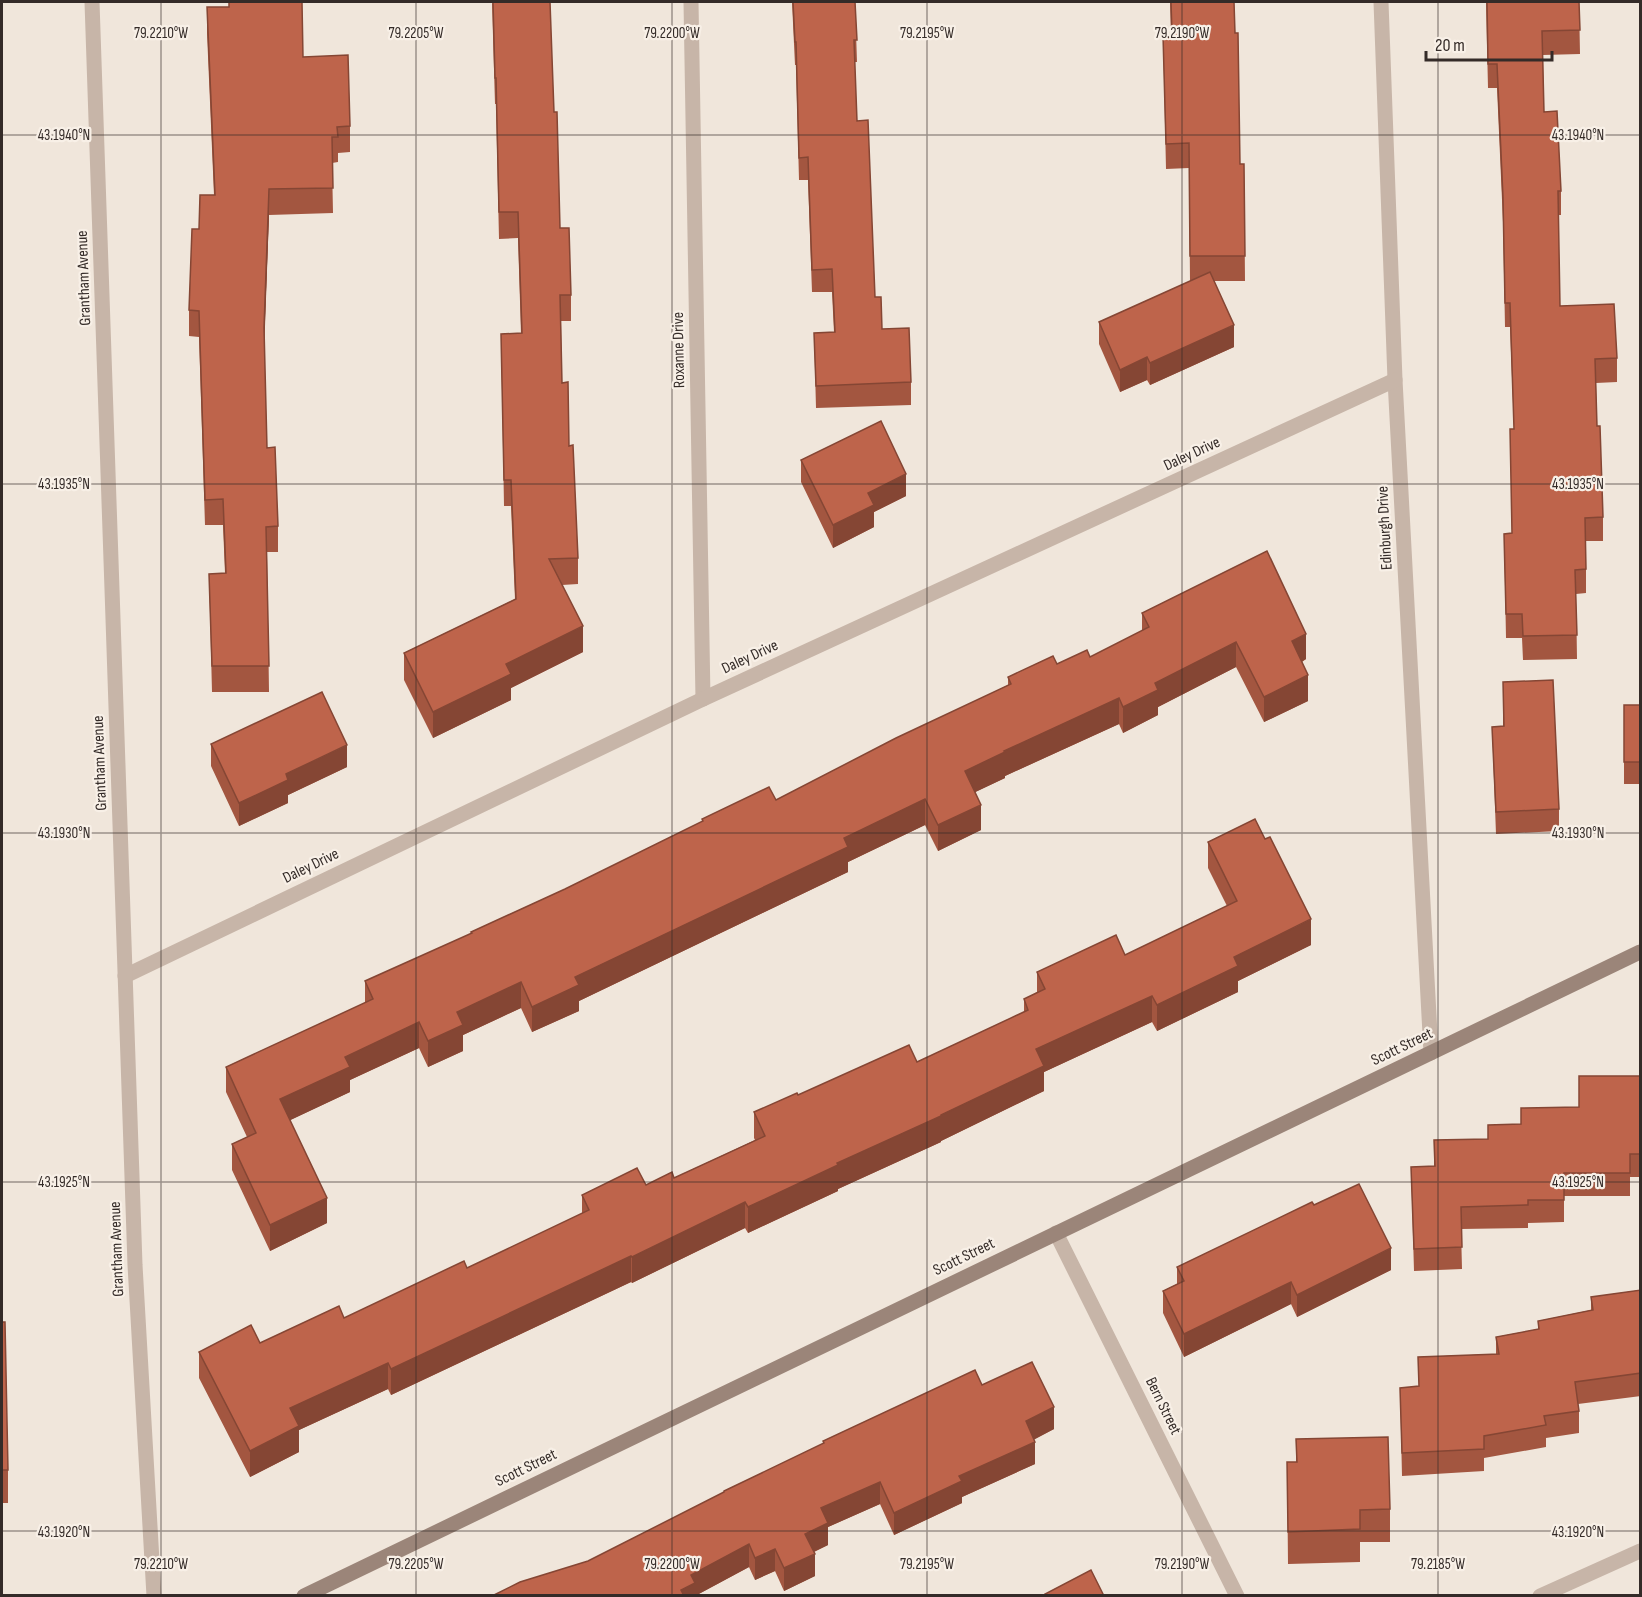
<svg xmlns="http://www.w3.org/2000/svg" width="1642" height="1597" font-family="'Sofia Sans Condensed',sans-serif">
<style>
.lines{fill:none;stroke-linecap:round;stroke-linejoin:round}
.minor{stroke:#c7b5a8;stroke-width:15}
.tertiary{stroke:#c7b5a8;stroke-width:15}
.secondary{stroke:#9b8579;stroke-width:15}
.wall{fill:#a35640}
.shaded-wall{fill:#854634}
.building{fill:#be644b;stroke:#854634;stroke-width:1.5}
.ticks{fill:none;stroke:#342b28;stroke-width:1.5;stroke-opacity:0.45}
.labels{text-anchor:middle;dominant-baseline:central;stroke-width:4.5;stroke-linejoin:round;paint-order:stroke}
.street-label{font-size:16px;fill:#342b28;stroke:#f8f0e7}
.ticks-label{font-size:15px;text-anchor:middle;fill:#342b28;stroke:#f8f0e7;stroke-width:4.5;stroke-linejoin:round;paint-order:stroke}
</style>
<rect width="100%" height="100%" fill="#f0e6db"/>
<g class="lines">
<!-- minor -->
<g class="minor">
<polyline points="691,2 703,699"/>
<polyline points="1381,2 1395,380 1431,1053"/>
<polyline points="125,976 703,699 1395,380"/>
<polyline points="1056,1233 1237,1596"/>
<polyline points="1540,1596 1640,1551"/>
</g>
<!-- tertiary -->
<polyline class="tertiary" points="92,2 135,1265 154,1596"/>
<!-- secondary -->
<polyline class="secondary" points="304,1596 1640,952"/>
</g>
<!-- wall -->
<g class="wall">
<polygon points="492,2 554,112 560,228 571,295 571,321 561,321 562,383 569,446 578,558 578,584 562,585 583,652 511,688 511,700 433,738 404,680 404,653 515,599 511,506 504,506 501,334 521,333 518,238 499,239 496,104 495,104"/>
<polygon points="792,2 855,2 857,62 854,62 857,121 875,297 882,329 911,382 911,405 816,408 814,333 834,332 832,292 812,292 808,180 799,180 796,65 795,65"/>
<polygon points="1170,2 1234,2 1240,164 1244,164 1245,281 1214,281 1234,347 1150,385 1147,380 1120,392 1099,344 1099,322 1190,281 1189,168 1166,169 1163,35 1171,35"/>
<polygon points="1486,2 1579,2 1580,54 1543,55 1544,112 1561,191 1561,215 1558,215 1560,306 1617,358 1617,382 1596,383 1597,426 1603,517 1603,541 1586,541 1586,593 1576,594 1577,659 1523,660 1522,638 1506,638 1504,534 1512,533 1510,429 1514,429 1510,327 1505,327 1503,222 1497,88 1488,88"/>
<polygon points="207,7 303,57 350,126 350,152 338,153 338,162 332,163 333,213 269,215 264,343 267,448 278,526 278,552 267,552 269,692 212,692 209,574 225,573 223,525 205,525 199,337 189,336 189,310 199,229 214,195 207,33"/>
<polygon points="801,460 906,496 874,512 874,527 833,548 801,482"/>
<polygon points="1142,613 1306,659 1302,662 1308,701 1264,722 1236,667 1158,707 1158,715 1123,733 1119,724 1005,776 1005,778 975,792 981,830 938,851 925,825 848,862 848,872 579,1001 579,1011 532,1032 521,1008 463,1035 463,1051 428,1067 419,1048 350,1080 350,1092 290,1120 327,1223 270,1251 232,1170 232,1144 247,1137 226,1092 226,1067 365,1003 365,981 471,934 471,932 565,889 702,822 702,819 776,800 1008,685 1008,677 1057,664 1090,657 1142,631"/>
<polygon points="1503,682 1559,809 1559,831 1496,834 1492,727 1503,726"/>
<rect x="1624" y="705" width="17" height="79"/>
<polygon points="211,744 347,767 288,795 288,803 239,826 211,766"/>
<polygon points="1208,842 1311,945 1238,981 1238,992 1157,1031 1152,1022 1044,1072 1044,1091 941,1141 941,1142 838,1189 838,1191 748,1233 745,1228 632,1283 631,1282 391,1395 388,1389 299,1430 299,1452 250,1477 199,1378 199,1352 260,1343 344,1318 467,1268 582,1214 582,1195 646,1185 674,1178 755,1140 754,1138 754,1112 798,1095 917,1062 1024,1012 1024,999 1037,992 1037,972 1125,955 1227,906 1208,868"/>
<polygon points="1641,1076 1641,1177 1630,1177 1630,1196 1564,1196 1564,1222 1528,1223 1528,1228 1461,1229 1462,1269 1414,1271 1411,1167 1434,1166 1434,1140 1488,1139 1521,1124 1579,1107"/>
<polygon points="1314,1205 1391,1270 1297,1317 1291,1304 1184,1357 1163,1313 1163,1291 1177,1284 1177,1267"/>
<polygon points="1641,1290 1641,1396 1578,1404 1579,1411 1579,1433 1546,1438 1546,1447 1484,1458 1484,1471 1402,1476 1400,1388 1419,1386 1418,1357 1496,1354 1496,1337 1538,1329 1538,1321 1591,1310 1591,1297"/>
<polygon points="2,1322 8,1470 8,1503 2,1503"/>
<polygon points="982,1385 1054,1429 1034,1439 1035,1464 962,1497 962,1503 894,1535 880,1504 828,1527 828,1545 814,1552 815,1576 784,1591 775,1571 755,1580 749,1567 695,1596 588,1561 724,1493 724,1491 823,1444 823,1441"/>
<polygon points="1296,1439 1390,1509 1390,1542 1360,1542 1360,1562 1288,1564 1287,1462 1296,1462"/>
</g>
<!-- shaded-wall -->
<g class="shaded-wall">
<polygon points="269,189 269,215 264,354 264,328"/>
<polygon points="1234,325 1234,347 1150,385 1150,363"/>
<polygon points="1147,357 1147,380 1120,392 1120,370"/>
<polygon points="906,474 906,496 874,512 874,527 833,548 833,525 868,493"/>
<polygon points="583,626 583,652 511,688 511,700 433,738 433,712 506,664"/>
<polygon points="1306,634 1306,659 1292,667 1292,641"/>
<polygon points="1236,642 1236,667 1158,707 1158,715 1123,733 1123,707 1155,683"/>
<polygon points="1308,675 1308,701 1264,722 1264,697"/>
<polygon points="1119,698 1119,724 1005,776 1005,778 965,797 965,771 1004,751"/>
<polygon points="347,745 347,767 288,795 288,803 239,826 239,803 286,774"/>
<polygon points="925,799 925,825 848,862 848,872 579,1001 579,1011 532,1032 532,1007 575,977 844,838"/>
<polygon points="981,805 981,830 938,851 938,825"/>
<polygon points="1311,919 1311,945 1238,981 1238,992 1157,1031 1157,1005 1234,957"/>
<polygon points="521,982 521,1008 463,1035 463,1051 428,1067 428,1041 457,1012"/>
<polygon points="1152,996 1152,1022 1044,1072 1044,1091 941,1141 941,1142 838,1189 838,1191 748,1233 748,1207 837,1163 941,1115 1036,1049"/>
<polygon points="419,1022 419,1048 350,1080 350,1092 280,1125 280,1099 345,1057"/>
<polygon points="327,1198 327,1223 270,1251 270,1225"/>
<polygon points="745,1202 745,1228 632,1283 632,1257"/>
<polygon points="1391,1248 1391,1270 1297,1317 1297,1295"/>
<polygon points="631,1256 631,1282 391,1395 391,1369"/>
<polygon points="1291,1282 1291,1304 1184,1357 1184,1334"/>
<polygon points="388,1363 388,1389 299,1430 299,1452 250,1477 250,1451 290,1408"/>
<polygon points="1054,1407 1054,1429 1026,1444 1026,1421"/>
<polygon points="1035,1442 1035,1464 962,1497 962,1503 894,1535 894,1513 959,1476"/>
<polygon points="880,1482 880,1504 828,1527 828,1545 805,1556 805,1534 821,1508"/>
<polygon points="749,1544 749,1567 695,1596 681,1596 681,1590 691,1575"/>
<polygon points="775,1549 775,1571 755,1580 755,1558"/>
<polygon points="815,1554 815,1576 784,1591 784,1568"/>
</g>
<!-- building -->
<g class="building">
<polygon points="229,2 302,2 303,57 348,55 350,126 337,127 338,137 332,137 333,188 269,189 264,328 267,448 275,447 278,526 266,527 269,666 212,666 209,574 226,573 223,499 205,500 199,311 189,310 192,229 199,229 200,195 215,195 207,7 229,7"/>
<polygon points="493,2 550,2 554,112 557,112 560,228 569,228 571,295 560,295 562,383 568,382 569,446 573,445 578,558 549,559 583,626 506,664 511,674 433,712 404,653 516,599 511,480 504,480 501,334 522,333 518,212 499,212 496,78 495,78"/>
<polygon points="793,2 855,2 857,40 854,40 857,121 868,120 875,297 881,297 882,329 909,328 911,382 816,386 814,333 835,332 832,269 812,270 808,157 799,158 796,42 795,42"/>
<polygon points="1171,2 1234,2 1235,33 1238,33 1240,164 1244,164 1245,256 1190,256 1189,143 1166,144 1163,35 1172,35"/>
<polygon points="1487,2 1579,2 1580,30 1542,31 1544,112 1557,111 1561,191 1558,191 1560,306 1614,304 1617,358 1595,359 1597,426 1600,426 1603,517 1585,518 1586,569 1575,570 1577,635 1523,636 1522,614 1506,614 1504,534 1512,533 1510,429 1514,429 1510,303 1505,303 1503,198 1497,64 1488,64"/>
<polygon points="1210,272 1234,325 1150,363 1147,357 1120,370 1099,322"/>
<polygon points="881,421 906,474 868,493 874,505 833,525 801,460"/>
<polygon points="1267,551 1306,634 1292,641 1308,675 1264,697 1236,642 1155,683 1158,690 1123,707 1119,698 1004,751 1005,752 965,771 981,805 938,825 925,799 844,838 848,847 575,977 579,985 532,1007 521,982 457,1012 463,1025 428,1041 419,1022 345,1057 350,1067 280,1099 327,1198 270,1225 232,1144 256,1133 226,1067 373,999 365,981 472,933 471,932 565,889 703,821 702,819 769,787 776,800 896,738 1011,684 1008,677 1053,656 1057,664 1087,650 1090,657 1149,627 1142,613"/>
<polygon points="1553,680 1559,809 1496,812 1492,727 1504,726 1503,682"/>
<polygon points="322,692 347,745 286,774 288,780 239,803 211,744"/>
<rect x="1624" y="705" width="17" height="57"/>
<polygon points="1255,819 1265,839 1270,837 1311,919 1234,957 1238,966 1157,1005 1152,996 1036,1049 1044,1066 941,1115 941,1116 837,1163 838,1165 748,1207 745,1202 632,1257 631,1256 391,1369 388,1363 290,1408 299,1426 250,1451 199,1352 251,1325 260,1343 339,1306 344,1318 464,1261 467,1268 589,1210 582,1195 637,1168 646,1185 672,1172 674,1178 765,1136 754,1112 797,1093 798,1095 909,1045 917,1062 1028,1010 1024,999 1045,989 1037,972 1116,935 1125,955 1237,901 1208,842"/>
<polygon points="1579,1076 1641,1076 1641,1154 1630,1154 1630,1173 1564,1173 1564,1200 1528,1200 1528,1205 1461,1207 1462,1247 1414,1249 1411,1167 1435,1166 1434,1140 1488,1139 1488,1125 1521,1124 1521,1108 1579,1107"/>
<polygon points="1359,1184 1391,1248 1297,1295 1291,1282 1184,1334 1163,1291 1184,1281 1177,1267 1312,1202 1314,1205"/>
<polygon points="1641,1290 1641,1373 1575,1382 1579,1411 1544,1416 1546,1425 1484,1436 1484,1449 1402,1453 1400,1388 1419,1386 1418,1357 1499,1354 1496,1337 1539,1329 1538,1321 1593,1310 1591,1297"/>
<polygon points="2,1322 5,1322 8,1470 2,1470"/>
<polygon points="1032,1362 1054,1407 1026,1421 1035,1442 959,1476 962,1481 894,1513 880,1482 821,1508 828,1523 805,1534 815,1554 784,1568 775,1549 755,1558 749,1544 691,1575 695,1583 681,1590 684,1596 492,1596 520,1582 588,1561 724,1492 724,1491 824,1443 823,1441 975,1370 982,1385"/>
<polygon points="1388,1437 1390,1509 1360,1510 1360,1529 1288,1532 1287,1462 1297,1462 1296,1439"/>
<polygon points="1091,1570 1104,1596 1046,1596 1045,1594"/>
</g>
<!-- ticks -->
<path class="ticks" d="M 161,2 L 161,1596M 416,2 L 416,1596M 672,2 L 672,1596M 927,2 L 927,1596M 1182,2 L 1182,1596M 1438,2 L 1438,1596M 2,135 L 1640,135M 2,484 L 1640,484M 2,833 L 1640,833M 2,1182 L 1640,1182M 2,1531 L 1640,1531"/>
<g class="labels">
<!-- street labels -->
<g class="street-label">
<text transform="translate(84 278) rotate(-92)">Grantham Avenue</text>
<text transform="translate(679 350) rotate(-91)">Roxanne Drive</text>
<text transform="translate(1192 454) rotate(-25)">Daley Drive</text>
<text transform="translate(1385 528) rotate(-93)">Edinburgh Drive</text>
<text transform="translate(750 657) rotate(-25)">Daley Drive</text>
<text transform="translate(100 763) rotate(-92)">Grantham Avenue</text>
<text transform="translate(311 866) rotate(-26)">Daley Drive</text>
<text transform="translate(1402 1047) rotate(-26)">Scott Street</text>
<text transform="translate(117 1249) rotate(-92)">Grantham Avenue</text>
<text transform="translate(964 1257) rotate(-26)">Scott Street</text>
<text transform="translate(1163 1406) rotate(64)">Bern Street</text>
<text transform="translate(526 1468) rotate(-26)">Scott Street</text>
</g>
</g>
<g class="ticks-label">
<text x="161" y="38">79.2210°W</text>
<text x="416" y="38">79.2205°W</text>
<text x="672" y="38">79.2200°W</text>
<text x="927" y="38">79.2195°W</text>
<text x="1182" y="38">79.2190°W</text>
<text x="64" y="140">43.1940°N</text>
<text x="1578" y="140">43.1940°N</text>
<text x="64" y="489">43.1935°N</text>
<text x="1578" y="489">43.1935°N</text>
<text x="64" y="838">43.1930°N</text>
<text x="1578" y="838">43.1930°N</text>
<text x="64" y="1187">43.1925°N</text>
<text x="1578" y="1187">43.1925°N</text>
<text x="64" y="1537">43.1920°N</text>
<text x="1578" y="1537">43.1920°N</text>
<text x="161" y="1569">79.2210°W</text>
<text x="416" y="1569">79.2205°W</text>
<text x="672" y="1569">79.2200°W</text>
<text x="927" y="1569">79.2195°W</text>
<text x="1182" y="1569">79.2190°W</text>
<text x="1438" y="1569">79.2185°W</text>
</g>
<!-- border -->
<rect width="1642" height="1597" fill="none" stroke="#342b28" stroke-width="6"/>
<!-- scale -->
<path d="M1426 51v9h126v-9" fill="none" stroke="#342b28" stroke-width="3"/>
<text x="1435" y="51" font-size="18" fill="#342b28" stroke="#f8f0e7" stroke-width="4.5" paint-order="stroke">20 m</text>
</svg>
